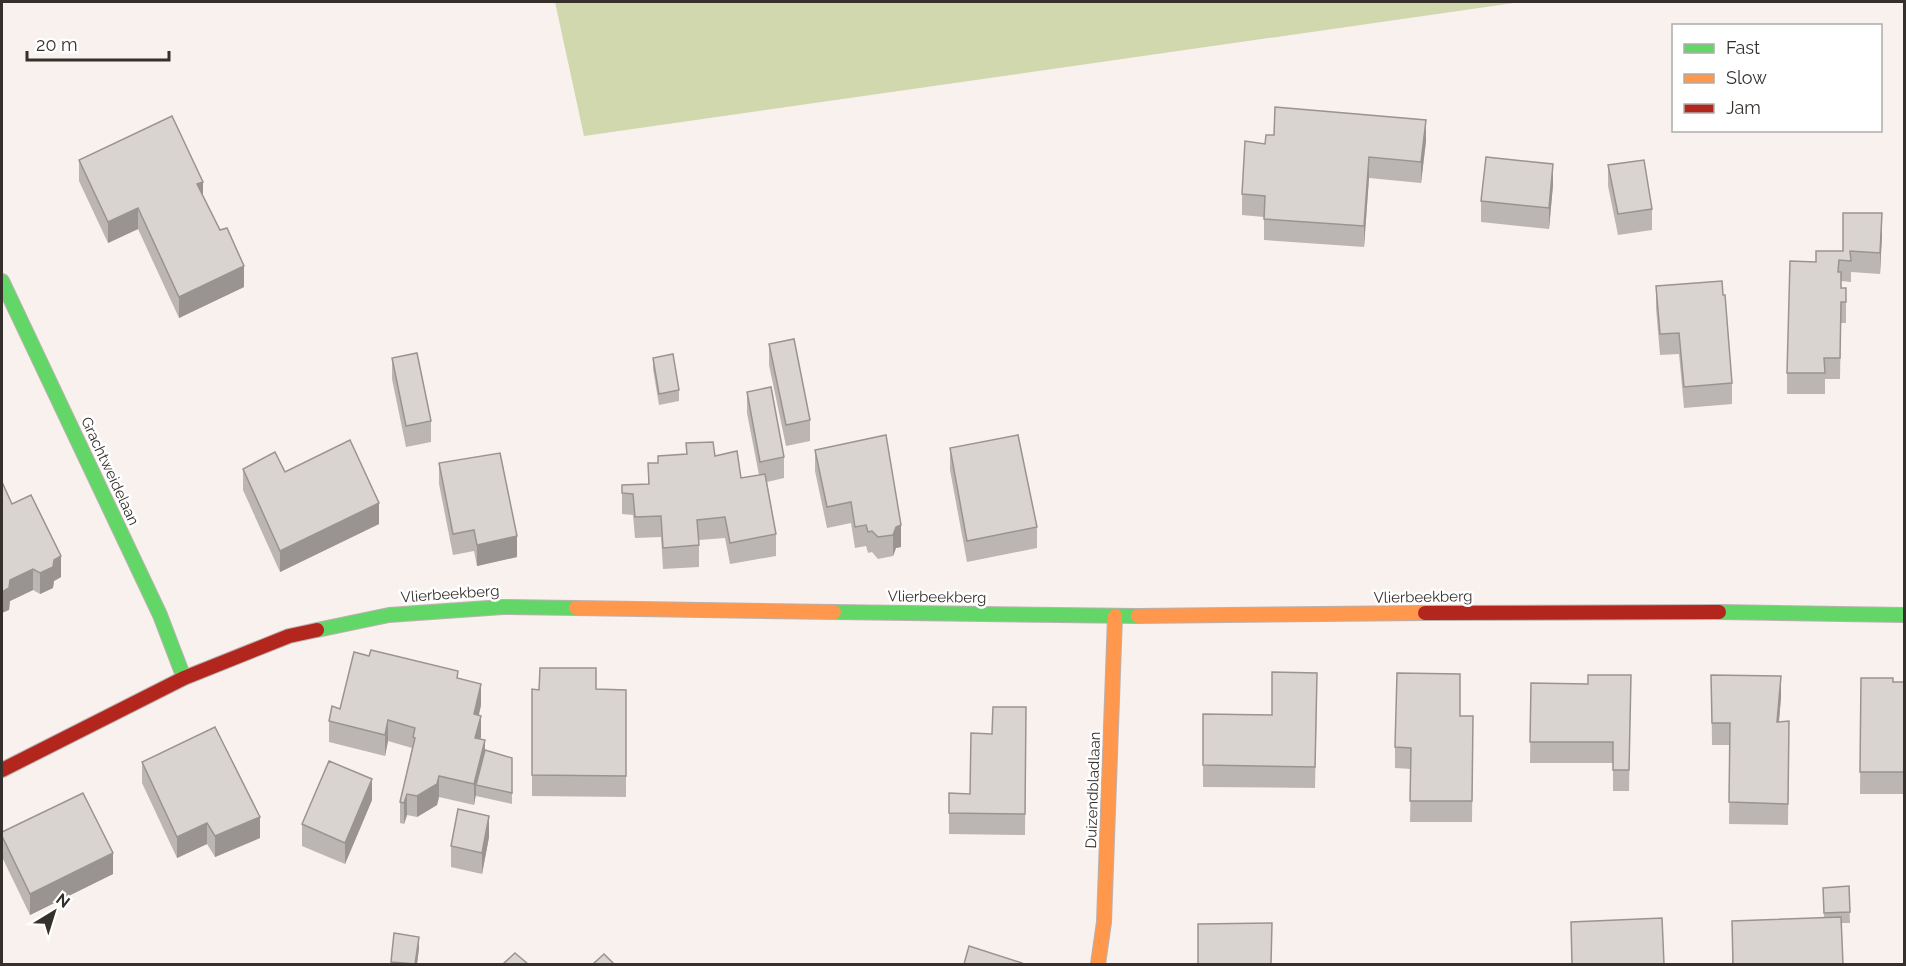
<svg xmlns="http://www.w3.org/2000/svg" width="1906" height="966" font-family="Raleway,sans-serif">
<style>
.forest{fill:#d2d8ad}
.lines{fill:none;stroke-linecap:round;stroke-linejoin:round}
.fast-casing{stroke:#b9b2b0;stroke-width:16}
.slow-casing{stroke:#b9b2b0;stroke-width:16}
.jam-casing{stroke:#b9b2b0;stroke-width:16}
.fast{stroke:#63d668;stroke-width:14}
.slow{stroke:#ff974d;stroke-width:14}
.jam{stroke:#b3261e;stroke-width:14}
.wall{fill:#bbb6b4}
.shaded-wall{fill:#999492}
.building{fill:#dad4d1;stroke:#999492;stroke-width:1.5}
.labels{text-anchor:middle;dominant-baseline:central;stroke-width:5;stroke-linejoin:round;paint-order:stroke}
.street-label{font-size:15px;fill:#36302d;stroke:#fff}
</style>
<rect width="100%" height="100%" fill="#f9f1ee"/>
<!-- forest -->
<polygon class="forest" points="555,2 1521,2 584,136"/>
<g class="lines">
<!-- fast casing -->
<g class="fast-casing">
<g id="fast">
<polyline points="2,281 160,615 184,678"/>
<polyline points="834,612 1138,616"/>
<polyline points="1719,612 1904,615"/>
<polyline points="317,630 389,615 503,607 576,608"/>
</g>
</g>
<!-- slow casing -->
<g class="slow-casing">
<g id="slow">
<polyline points="576,608 834,612"/>
<polyline points="1138,616 1425,613"/>
<polyline points="1098,964 1104,922 1115,616"/>
</g>
</g>
<!-- jam casing -->
<g class="jam-casing">
<g id="jam">
<polyline points="1425,613 1719,612"/>
<polyline points="2,770 184,678 289,636 317,630"/>
</g>
</g>
<!-- fast -->
<use href="#fast" class="fast"/>
<!-- slow -->
<use href="#slow" class="slow"/>
<!-- jam -->
<use href="#jam" class="jam"/>
</g>
<!-- wall -->
<g class="wall">
<polygon points="1426,141 1421,183 1369,178 1364,247 1264,240 1264,217 1242,215 1242,194 1265,144"/>
<polygon points="79,160 203,196 244,287 179,318 138,229 108,243 79,181"/>
<polygon points="1608,165 1652,209 1652,230 1618,235 1608,186"/>
<polygon points="1553,185 1549,229 1481,222 1481,201"/>
<polygon points="1882,234 1880,274 1851,272 1851,282 1841,281 1841,288 1846,288 1846,323 1841,323 1840,379 1825,379 1825,394 1787,394 1787,373 1816,262"/>
<polygon points="1656,286 1723,295 1732,383 1732,404 1684,408 1679,354 1660,355 1656,308"/>
<polygon points="769,344 810,420 810,441 786,446 769,365"/>
<polygon points="392,358 431,421 431,442 406,447 392,379"/>
<polygon points="653,358 679,390 679,401 659,405 653,369"/>
<polygon points="747,392 784,457 784,478 767,482 776,534 776,556 730,564 725,538 699,540 699,567 663,569 661,537 635,538 633,515 622,514 622,485 648,484 648,463 658,463 686,454 686,443 715,456 741,478 759,475 747,413"/>
<polygon points="886,435 901,547 896,548 893,556 878,559 872,552 868,553 866,546 855,548 851,523 827,528 815,471 815,450"/>
<polygon points="950,448 1037,527 1037,548 967,562 950,470"/>
<polygon points="439,463 517,557 477,566 474,551 453,555 439,484"/>
<polygon points="243,469 285,472 379,524 280,572 243,490"/>
<polygon points="12,504 61,577 54,581 53,588 40,594 33,590 10,601 9,610"/>
<polygon points="1631,675 1629,791 1613,791 1613,763 1530,763 1531,683 1588,684"/>
<polygon points="1711,675 1781,697 1779,722 1789,721 1788,825 1729,824 1730,745 1712,745"/>
<polygon points="458,678 481,705 479,715 480,739 485,750 512,758 512,804 476,796 476,794 474,805 439,797 437,805 417,817 407,815 404,824 400,823 400,802 412,748 388,741 385,756 329,742 329,721 340,709"/>
<polygon points="1861,678 1893,682 1905,682 1905,794 1860,794"/>
<polygon points="532,689 626,690 626,797 532,796"/>
<polygon points="1317,694 1315,788 1203,787 1203,714 1272,715"/>
<polygon points="1026,707 1025,835 949,834 949,793 970,794 992,734"/>
<polygon points="1460,716 1473,716 1472,822 1410,822 1411,769 1395,768 1395,747"/>
<polygon points="142,762 260,838 215,857 207,844 177,858 142,783"/>
<polygon points="372,800 345,864 302,846 302,824"/>
<polygon points="2,832 113,874 30,915 2,857"/>
<polygon points="489,837 482,874 451,867 451,846"/>
<polygon points="1849,886 1850,923 1841,923 1843,964 1732,964 1732,921 1824,918 1823,888"/>
<polygon points="394,933 419,948 417,964 391,964"/>
</g>
<!-- shaded-wall -->
<g class="shaded-wall">
<polygon points="1426,120 1426,141 1421,183 1421,162"/>
<polygon points="1369,157 1369,178 1364,247 1364,226"/>
<polygon points="1553,164 1553,185 1549,229 1549,208"/>
<polygon points="203,182 203,203 197,184"/>
<polygon points="138,208 138,229 108,243 108,222"/>
<polygon points="1882,213 1882,234 1880,274 1880,253"/>
<polygon points="244,266 244,287 179,318 179,297"/>
<polygon points="379,503 379,524 280,572 280,551"/>
<polygon points="901,525 901,547 896,548 893,556 893,535 896,527"/>
<polygon points="517,536 517,557 477,566 477,545"/>
<polygon points="61,556 61,577 54,581 53,588 40,594 40,573 54,560"/>
<polygon points="33,569 33,590 10,601 9,610 2,613 2,592 10,580"/>
<polygon points="1781,676 1781,697 1777,743 1777,722"/>
<polygon points="481,684 481,705 474,735 474,714"/>
<polygon points="481,716 481,737 475,759 475,738"/>
<polygon points="388,720 388,741 385,756 385,735"/>
<polygon points="485,740 485,761 476,785 476,794 474,805 474,784"/>
<polygon points="439,776 439,797 437,805 417,817 417,796"/>
<polygon points="372,779 372,800 345,864 345,843"/>
<polygon points="407,794 407,815 404,824 404,803"/>
<polygon points="489,816 489,837 482,874 482,853"/>
<polygon points="260,817 260,838 215,857 215,836"/>
<polygon points="207,823 207,844 177,858 177,837"/>
<polygon points="113,853 113,874 30,915 30,894"/>
<polygon points="419,937 419,948 417,964 415,964"/>
</g>
<!-- building -->
<g class="building">
<polygon points="1275,107 1426,120 1421,162 1369,157 1364,226 1264,219 1265,196 1242,194 1245,141 1265,144 1266,135 1274,135"/>
<polygon points="172,116 203,182 197,184 220,230 227,228 244,266 179,297 138,208 108,222 79,160"/>
<polygon points="1486,157 1553,164 1549,208 1481,201"/>
<polygon points="1644,160 1652,209 1618,214 1608,165"/>
<polygon points="1843,213 1882,213 1880,253 1850,251 1851,261 1839,260 1838,272 1841,272 1841,288 1846,288 1846,302 1841,302 1840,358 1824,358 1825,373 1787,373 1790,261 1816,262 1816,251 1843,251"/>
<polygon points="1722,281 1723,295 1725,295 1732,383 1684,387 1679,333 1660,334 1656,286"/>
<polygon points="794,339 810,420 786,425 769,344"/>
<polygon points="417,353 431,421 406,426 392,358"/>
<polygon points="673,354 679,390 659,394 653,358"/>
<polygon points="771,387 784,457 760,462 747,392"/>
<polygon points="886,435 901,525 896,527 893,535 878,537 872,531 868,532 866,525 855,527 851,502 827,507 815,450"/>
<polygon points="1018,435 1037,527 967,541 950,448"/>
<polygon points="350,440 379,503 280,551 243,469 275,452 285,472"/>
<polygon points="713,442 715,456 737,451 741,478 765,474 776,534 730,543 725,517 697,520 699,545 663,548 661,516 635,517 633,494 622,493 622,485 649,484 648,463 658,463 658,456 687,454 686,443"/>
<polygon points="500,453 517,536 477,545 474,530 453,534 439,463"/>
<polygon points="2,482 12,504 31,495 61,556 54,560 53,567 40,573 33,569 10,580 9,588 2,592"/>
<polygon points="371,650 458,671 457,678 481,684 474,714 481,716 475,738 485,740 474,784 439,776 437,784 417,796 407,794 404,803 400,802 415,738 413,737 415,728 388,720 385,735 329,721 332,706 340,709 354,652 369,656"/>
<polygon points="540,668 596,668 596,689 626,690 626,776 532,775 532,689 539,690"/>
<polygon points="1272,672 1317,673 1315,767 1203,765 1203,714 1272,715"/>
<polygon points="1397,673 1460,674 1460,716 1473,716 1472,801 1410,801 1411,748 1395,747"/>
<polygon points="1588,675 1631,675 1629,770 1613,770 1613,742 1530,742 1531,683 1588,684"/>
<polygon points="1711,675 1781,676 1777,722 1789,721 1788,804 1729,802 1730,723 1712,723"/>
<polygon points="1861,678 1893,678 1893,682 1905,682 1905,772 1860,772"/>
<polygon points="993,707 1026,707 1025,814 949,813 949,793 970,794 971,733 992,734"/>
<polygon points="215,727 260,817 215,836 207,823 177,837 142,762"/>
<polygon points="485,750 512,758 512,793 476,785"/>
<polygon points="329,761 372,779 345,843 302,824"/>
<polygon points="83,793 113,853 30,894 2,836 2,832"/>
<polygon points="458,809 489,816 482,853 451,846"/>
<polygon points="1849,886 1850,912 1824,913 1823,888"/>
<polygon points="1841,917 1843,964 1733,964 1732,921"/>
<polygon points="1662,918 1664,964 1572,964 1571,922"/>
<polygon points="1272,923 1271,964 1198,964 1198,924"/>
<polygon points="394,933 419,937 415,964 391,962"/>
<polygon points="969,946 1022,963 1021,964 964,964"/>
<polygon points="515,953 528,964 503,964"/>
<polygon points="604,954 614,964 593,964"/>
</g>
<g class="labels">
<!-- street labels -->
<g class="street-label">
<text transform="translate(110 471) rotate(65)">Grachtweidelaan</text>
<text transform="translate(450 594) rotate(-4)">Vlierbeekberg</text>
<text transform="translate(937 597) rotate(1)">Vlierbeekberg</text>
<text transform="translate(1423 597) rotate(-1)">Vlierbeekberg</text>
<text transform="translate(1093 790) rotate(-88)">Duizendbladlaan</text>
</g>
</g>
<!-- border -->
<rect width="1906" height="966" fill="none" stroke="#36302d" stroke-width="6"/>
<!-- legend -->
<rect x="1672" y="24" width="210" height="108" fill="#ffffff" stroke="#afacab" stroke-width="1.5"/>
<rect x="1684" y="44" width="30" height="9" fill="#63d668" stroke="#afacab" stroke-width="1.5"/>
<text x="1726" y="54" font-size="18" fill="#36302d">Fast</text>
<rect x="1684" y="74" width="30" height="9" fill="#ff974d" stroke="#afacab" stroke-width="1.5"/>
<text x="1726" y="84" font-size="18" fill="#36302d">Slow</text>
<rect x="1684" y="104" width="30" height="9" fill="#b3261e" stroke="#afacab" stroke-width="1.5"/>
<text x="1726" y="114" font-size="18" fill="#36302d">Jam</text>
<!-- north arrow -->
<g transform="translate(54 912) rotate(38)" stroke="#ffffff" stroke-width="4.5" paint-order="stroke">
<path d="M0-4.5L10 22L0 15L-10 22Z" fill="#36302d"/>
<text y="-9" font-size="16" font-weight="bold" text-anchor="middle" fill="#36302d">N</text>
</g>
<!-- scale -->
<path d="M27 51v9h142v-9" fill="none" stroke="#36302d" stroke-width="3"/>
<text x="36" y="51" font-size="18" fill="#36302d" stroke="#ffffff" stroke-width="4.5" paint-order="stroke">20 m</text>
</svg>
